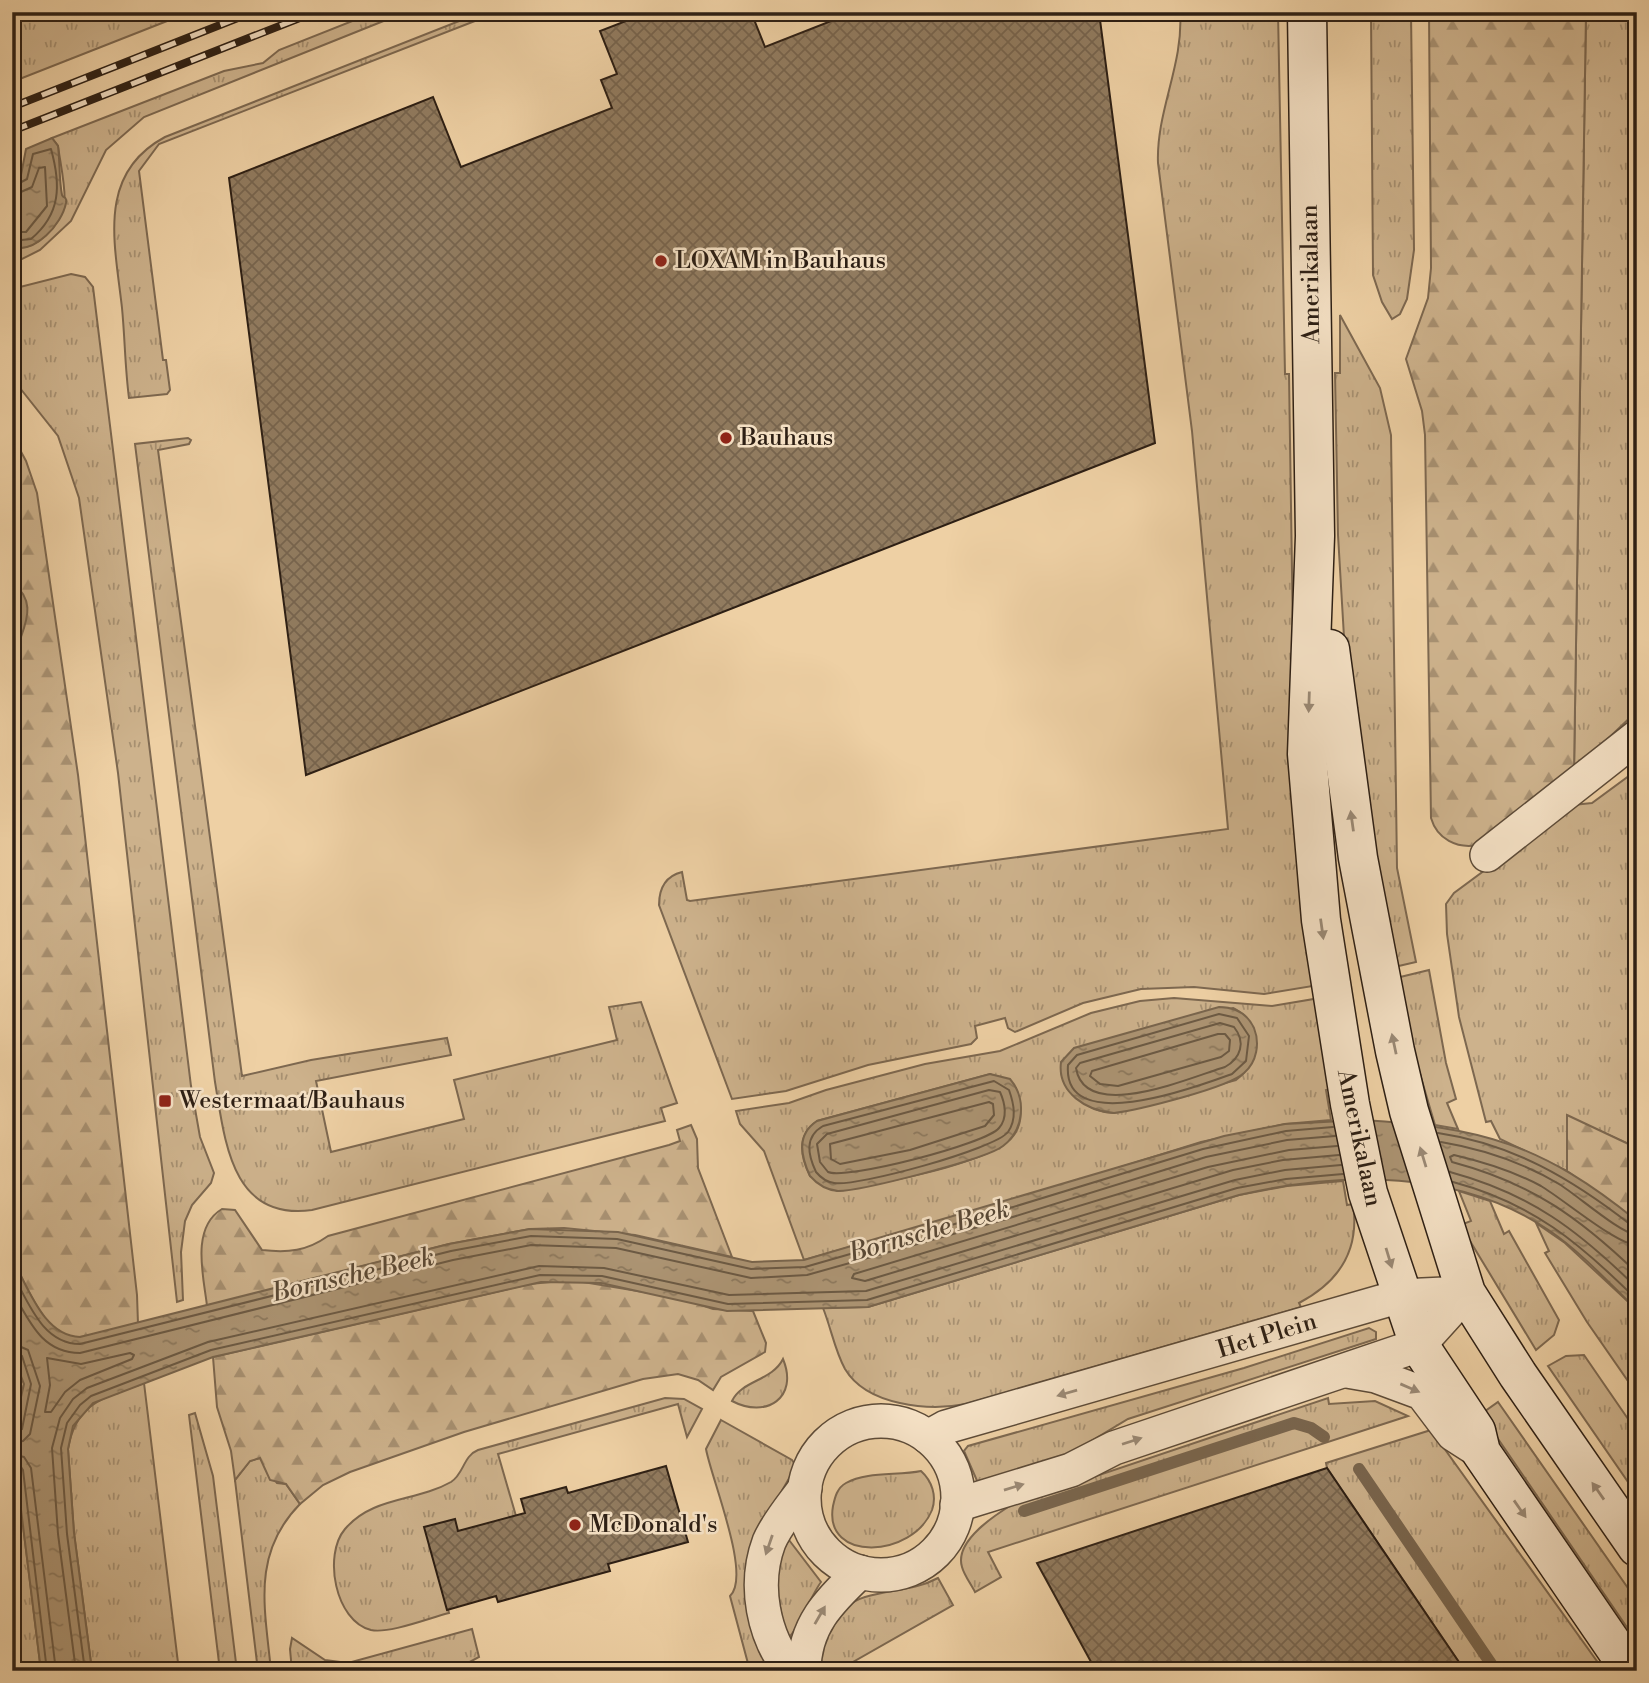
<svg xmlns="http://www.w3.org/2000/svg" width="1649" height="1683" font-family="'Libre Bodoni',serif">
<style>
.grass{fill:url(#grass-tufts);stroke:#7d6850;stroke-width:2;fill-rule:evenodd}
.forest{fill:url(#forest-firs);stroke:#7d6850;stroke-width:2}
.water{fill:url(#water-ripples);stroke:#79654d;stroke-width:2}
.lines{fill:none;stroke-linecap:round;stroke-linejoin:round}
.shore{stroke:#6c5a44;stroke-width:2}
.stream{stroke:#79654d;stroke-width:12}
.building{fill:url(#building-cross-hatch);stroke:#2d1f14;stroke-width:2}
.street-casing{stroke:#5d4b38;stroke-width:36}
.secondary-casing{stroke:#2d1f14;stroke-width:41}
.street{stroke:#f4e0c4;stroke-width:33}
.secondary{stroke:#f4e0c4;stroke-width:38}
.rail-casing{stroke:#2d1f14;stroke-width:8}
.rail{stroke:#f4e0c4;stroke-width:5;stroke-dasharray:16;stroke-linecap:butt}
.oneway{fill:#9a8975}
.poi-dot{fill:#8f2418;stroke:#f4e0c4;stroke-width:2.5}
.labels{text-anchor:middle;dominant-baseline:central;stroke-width:5;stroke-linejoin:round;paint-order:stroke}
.poi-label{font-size:24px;fill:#2d1f14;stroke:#f4e0c4;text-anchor:start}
.street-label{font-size:24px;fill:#2d1f14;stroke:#f4e0c4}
.water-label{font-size:26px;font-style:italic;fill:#594835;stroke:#f4e0c4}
</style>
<defs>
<pattern id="grass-tufts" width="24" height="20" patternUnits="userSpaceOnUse" patternTransform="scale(1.75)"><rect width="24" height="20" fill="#cdb28c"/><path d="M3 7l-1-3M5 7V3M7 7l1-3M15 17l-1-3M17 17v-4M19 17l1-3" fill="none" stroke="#a79071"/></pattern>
<pattern id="forest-firs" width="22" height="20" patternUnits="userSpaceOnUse" patternTransform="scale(1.75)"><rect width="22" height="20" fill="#cdb28c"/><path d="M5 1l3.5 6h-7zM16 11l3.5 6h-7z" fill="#a79071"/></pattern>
<pattern id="water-ripples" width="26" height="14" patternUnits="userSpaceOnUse" patternTransform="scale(1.75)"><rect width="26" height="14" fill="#ac9473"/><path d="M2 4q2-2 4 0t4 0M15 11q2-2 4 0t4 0" fill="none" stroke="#8c785d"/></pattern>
<pattern id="building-cross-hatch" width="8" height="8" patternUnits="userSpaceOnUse" patternTransform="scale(1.75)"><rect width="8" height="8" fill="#917b5f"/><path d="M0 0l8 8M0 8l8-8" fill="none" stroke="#77644d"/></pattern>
</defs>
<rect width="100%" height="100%" fill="#eed0a4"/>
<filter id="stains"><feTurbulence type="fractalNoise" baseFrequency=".00286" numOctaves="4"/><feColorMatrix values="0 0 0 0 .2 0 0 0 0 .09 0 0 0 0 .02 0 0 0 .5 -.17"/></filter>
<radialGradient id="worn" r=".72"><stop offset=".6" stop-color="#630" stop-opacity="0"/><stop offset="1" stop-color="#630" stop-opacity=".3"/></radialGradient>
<!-- grass -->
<g class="grass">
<polygon points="12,12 190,12 12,82"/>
<path d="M 375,12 L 406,12 L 144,117 L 106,150 L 71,221 L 40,250 L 12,264 L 12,247 C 34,253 60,226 64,206 C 67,192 60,162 58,146 L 52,138 L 224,71 L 263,63 L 279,50 Z"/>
<path d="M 482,12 L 498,12 L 159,144 L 139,171 L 163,360 L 166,360 L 170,390 L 167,394 L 129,398 C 125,368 125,339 122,308 C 115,244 96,174 165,137 Z"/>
<path d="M 1180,12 L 1278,12 L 1285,374 L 1289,374 L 1294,704 L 1319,985 L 1264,994 L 1194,987 L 1141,989 L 1083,1003 L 1015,1032 L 1008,1028 L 1005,1018 L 975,1026 L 977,1038 L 971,1044 L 868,1065 L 786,1091 L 732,1099 L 659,905 C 659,888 666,876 682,872 L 687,900 L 690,901 L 1228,829 L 1192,431 L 1158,163 C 1156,111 1184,64 1180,12 Z"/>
<polygon points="1371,12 1411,12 1414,250 1407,299 1400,314 1392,319 1382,302 1373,275"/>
<polygon points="1586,12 1637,12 1637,711 1574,771"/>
<polygon points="71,274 85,277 93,287 191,1086 200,1137 214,1173 211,1183 192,1205 185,1221 181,1252 183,1300 177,1302 118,773 79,498 58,436 12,378 12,289"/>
<polygon points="1340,315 1380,388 1391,435 1397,868 1416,962 1390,968 1346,671 1338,535 1335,373 1340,373"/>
<path d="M 188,438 L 191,440 L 189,444 L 158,450 L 242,1076 L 311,1060 L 447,1038 L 451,1055 L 316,1081 L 331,1152 L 464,1119 L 454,1080 L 617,1040 L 609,1007 L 641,1002 L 677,1103 L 661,1108 L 665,1121 L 312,1210 C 231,1221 225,1141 215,1082 L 135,444 Z"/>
<polygon points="1637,770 1637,1148 1567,1116 1567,1171 1500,1139 1491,1121 1486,1122 1459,1017 1447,934 1446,904 1454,893 1573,805 1592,803"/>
<polygon points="1429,970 1446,1063 1456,1099 1447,1103 1458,1129 1435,1125 1392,979"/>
<path d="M 1174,998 L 1272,1006 L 1320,998 L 1337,1088 L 1326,1090 L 1331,1120 L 1285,1124 L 1201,1142 L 999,1205 L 804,1260 L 764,1151 L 740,1124 L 736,1111 L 789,1103 L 826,1090 L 925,1064 L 1000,1051 L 1091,1013 L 1140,1001 ZM 1233,1008 C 1263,1023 1262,1061 1236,1080 L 1114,1113 C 1091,1112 1066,1095 1061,1073 L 1080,1047 ZM 990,1074 L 1016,1088 C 1021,1104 1024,1121 1014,1135 C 996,1163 879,1183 844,1190 L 837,1191 L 810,1176 C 800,1156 796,1135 817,1121 Z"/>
<path d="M 1343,1181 L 1347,1205 L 1353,1204 C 1360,1250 1339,1282 1299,1303 L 1301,1307 L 966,1404 C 929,1411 867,1406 845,1369 C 835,1351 831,1328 823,1308 L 868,1307 L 1239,1195 L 1287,1186 Z"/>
<polygon points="1459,1191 1490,1201 1504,1234 1509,1231 1559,1320 1554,1335 1536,1350 1467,1236 1463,1224 1471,1221"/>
<polygon points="1536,1223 1565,1243 1637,1310 1637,1394 1587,1322 1545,1253 1549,1251"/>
<polygon points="1369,1328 1376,1332 1376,1339 1128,1419 1058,1461 978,1483 964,1451 968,1446 1244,1368"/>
<polygon points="12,1353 24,1384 18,1410 14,1453 41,1671 12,1671"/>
<polygon points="1584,1355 1637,1432 1637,1495 1548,1366 1566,1356"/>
<path d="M 783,1359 C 799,1398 766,1419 732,1401 C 742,1380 772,1381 783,1359 Z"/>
<path d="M 144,1383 L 179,1671 L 92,1671 L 74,1533 L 68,1449 C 76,1402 104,1398 144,1383 Z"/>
<path d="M 665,1398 L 684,1399 L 702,1409 L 687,1437 L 678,1404 L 498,1454 L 516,1516 L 429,1540 L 449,1613 C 429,1618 389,1634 371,1630 C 335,1621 323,1555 345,1529 C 373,1496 416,1502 451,1482 C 464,1474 463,1456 478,1450 Z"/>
<path d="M 1328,1398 L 1329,1404 L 1375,1401 L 1408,1416 L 988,1552 L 1001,1577 L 975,1592 C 971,1584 964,1575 962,1567 C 954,1541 995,1515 1013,1504 Z"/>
<polygon points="1498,1402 1637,1601 1637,1642 1481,1414"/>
<polygon points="195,1413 213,1476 237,1671 220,1671 189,1415"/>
<path d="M 721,1420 L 792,1460 L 796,1466 L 779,1496 L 771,1671 L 750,1671 L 730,1596 C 752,1576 711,1478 706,1449 Z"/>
<polygon points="1431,1430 1604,1671 1465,1671 1327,1468 1326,1463"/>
<path d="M 260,1458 L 277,1483 L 286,1484 L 300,1504 C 251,1554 265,1608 271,1671 L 258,1671 L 235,1480 L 250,1461 Z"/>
<path d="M 921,1471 C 932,1481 937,1496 932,1510 C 913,1558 823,1563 833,1506 C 835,1497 837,1488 846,1483 C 867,1471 898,1476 921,1471 Z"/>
<path d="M 789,1540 L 821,1582 C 812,1594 797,1630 790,1636 L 786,1635 C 779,1604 769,1568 789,1540 Z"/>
<path d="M 938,1578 L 953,1605 L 837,1671 L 820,1671 C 819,1642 835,1606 865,1597 C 890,1589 914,1591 938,1578 Z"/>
<polygon points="472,1629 479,1657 453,1671 292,1671 290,1649 292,1638 325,1660 348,1663"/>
</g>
<!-- forest -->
<g class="forest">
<path d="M 1429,12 L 1586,12 L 1574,771 L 1478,845 C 1457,849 1437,839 1431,818 L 1425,435 L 1422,411 L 1406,359 L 1428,298 L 1431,268 Z"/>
<path d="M 12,435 L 26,461 L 37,493 L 78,775 L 137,1295 L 138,1324 C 119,1328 99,1336 79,1337 C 45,1340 26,1283 12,1259 L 12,638 L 21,637 L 16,584 L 12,582 Z"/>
<polygon points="1567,1115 1637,1148 1637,1221 1567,1171"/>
<path d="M 691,1125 L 697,1139 L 698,1168 L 732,1257 L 635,1235 L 564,1228 L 530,1229 L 449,1244 L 207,1306 C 204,1278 190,1228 222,1209 L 235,1210 L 262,1250 C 288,1253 307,1251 328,1236 L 669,1145 L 680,1141 L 677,1130 Z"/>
<polygon points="571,1280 680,1298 713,1309 753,1311 766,1343 765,1352 721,1377 713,1390 698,1380 678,1374 643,1379 464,1432 350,1472 323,1485 300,1504 286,1484 270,1480 260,1458 250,1461 235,1480 231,1451 217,1407 213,1357 530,1284"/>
</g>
<!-- water -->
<g class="water">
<path d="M 52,138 L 58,146 C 60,161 59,180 62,195 C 64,199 67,196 66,203 C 62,224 35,254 12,247 L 12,181 L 21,175 L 26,149 Z"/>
<path d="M 12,582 C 33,599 29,615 21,637 L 12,638 Z"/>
<path d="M 1219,1007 C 1235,1007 1247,1013 1254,1028 C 1260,1043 1257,1062 1244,1073 C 1228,1088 1138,1110 1114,1113 C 1087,1111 1057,1093 1061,1062 L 1074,1048 Z"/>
<path d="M 990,1074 L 1010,1079 C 1027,1099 1024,1130 1003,1146 C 987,1159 861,1191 838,1191 C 827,1190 817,1184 810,1176 C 801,1156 796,1135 817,1121 Z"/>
<path d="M 1362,1120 C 1482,1127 1542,1144 1637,1221 L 1637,1310 C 1609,1283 1582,1253 1550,1231 C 1459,1169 1342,1171 1239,1195 L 868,1307 L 727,1311 L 601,1283 L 541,1282 L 213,1357 L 93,1403 L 73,1426 L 68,1449 L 74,1533 L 92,1671 L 41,1671 L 14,1453 L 18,1410 L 24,1384 L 12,1353 L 12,1259 C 28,1286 43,1336 80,1337 L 449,1244 L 530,1229 L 618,1232 L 752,1262 L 804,1260 L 1224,1136 L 1285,1124 Z"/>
</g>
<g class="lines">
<!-- shore -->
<g class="shore">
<path d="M 12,187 L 27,179 L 33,154 L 51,149 C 61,185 61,214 31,239 L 12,241"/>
<polyline points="12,196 32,187 39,168 45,167 47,206 26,232 12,232"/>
<path d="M 1219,1014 L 1237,1018 L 1249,1036 L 1246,1061 L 1232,1074 C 1199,1086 1062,1138 1068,1065 L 1077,1055 Z"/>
<path d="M 1220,1023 L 1234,1027 C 1246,1042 1241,1058 1225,1067 C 1191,1077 1085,1124 1076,1068 L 1080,1063 Z"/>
<polygon points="1218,1034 1225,1034 1230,1040 1229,1051 1221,1057 1118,1086 1100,1084 1090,1076 1092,1071"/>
<path d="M 994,1081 L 1009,1090 C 1014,1104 1017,1119 1008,1132 C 995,1149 857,1187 834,1183 C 827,1182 821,1178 816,1172 C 808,1155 804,1137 823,1126 Z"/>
<path d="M 989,1090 L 1000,1092 C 1005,1103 1008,1118 999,1128 C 986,1144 846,1180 828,1172 L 820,1162 L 817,1144 L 827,1134 Z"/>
<polygon points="989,1102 993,1104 994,1115 985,1126 910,1150 840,1164 831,1159 830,1144"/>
<path d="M 1438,1133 C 1513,1144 1572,1179 1631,1225 L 1637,1226"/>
<path d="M 1441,1142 C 1483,1149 1522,1162 1559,1184 C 1577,1195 1621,1234 1637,1235"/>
<polyline points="1337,1146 1289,1150 1208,1167 854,1274 852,1278 865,1281 1233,1170 1283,1160 1339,1155"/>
<path d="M 1450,1172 C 1531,1194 1578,1230 1637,1288"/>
<path d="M 1453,1182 C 1532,1203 1580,1243 1637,1300"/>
<path d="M 1637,1245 C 1617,1245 1563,1199 1541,1186 C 1513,1171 1484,1162 1454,1155 L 1450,1157 L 1452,1162 C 1531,1183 1579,1217 1637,1273"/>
<path d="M 12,1273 C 28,1301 42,1344 80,1344 L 451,1251 L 531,1236 L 617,1239 L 751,1269 L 805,1267 L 1000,1211 L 1203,1149 L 1286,1131 L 1333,1127"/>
<path d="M 12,1291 C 29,1320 41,1353 80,1353 L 453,1260 L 531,1245 L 616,1248 L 751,1278 L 807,1275 L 1003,1220 L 1206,1157 L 1287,1140 L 1335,1136"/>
<polyline points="12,1343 28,1350 40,1386 30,1434 23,1441 12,1443"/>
<polyline points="12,1352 22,1356 31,1384 22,1429 12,1434"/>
<polygon points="130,1353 134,1355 132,1359 80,1380 65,1392 51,1412 45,1412 50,1385 47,1358 81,1364"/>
<polyline points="12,1454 24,1457 31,1468 56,1671"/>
<polyline points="12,1462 19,1464 23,1470 47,1671"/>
<polyline points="76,1671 58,1534 52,1448 60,1418 73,1399 87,1388 208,1342 539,1266 604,1268 729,1295 866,1291 1235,1180 1285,1170 1341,1165"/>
<polyline points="85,1671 67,1534 61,1448 67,1423 80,1405 91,1396 211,1350 540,1275 602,1276 728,1304 867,1300 1237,1188 1286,1179 1343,1174"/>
</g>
<!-- stream -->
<g class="stream">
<polyline points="1359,1469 1496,1671"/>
<polyline points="1024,1511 1294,1423 1311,1428 1324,1437"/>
</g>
</g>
<!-- building -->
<g class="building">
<polygon points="649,12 751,12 765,47 854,12 1099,12 1155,443 306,775 229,178 433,97 461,167 612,108 601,80 617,74 600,31"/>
<polygon points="666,1466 688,1542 608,1564 610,1571 566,1583 498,1602 496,1596 447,1610 424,1527 455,1519 458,1531 525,1513 521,1499 566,1487 568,1493"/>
<polygon points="1327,1468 1465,1671 1096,1671 1037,1563"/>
</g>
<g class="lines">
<!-- street casing -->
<g class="street-casing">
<g id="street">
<polyline points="1487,855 1637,737"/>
<polyline points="1347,1371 1376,1376 1422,1393 1453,1434 1481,1452"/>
<circle cx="881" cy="1498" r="77"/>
<polyline points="928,1437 946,1427 1401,1296 1466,1293"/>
<polyline points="957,1505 1071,1470 1114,1448 1419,1345 1466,1293"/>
<path d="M 791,1671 C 763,1636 753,1585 769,1542 C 777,1523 793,1505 805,1488"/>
<path d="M 804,1671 C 804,1626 829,1601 860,1572"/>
</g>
</g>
<!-- secondary casing -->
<g class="secondary-casing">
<g id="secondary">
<polyline points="1307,12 1315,536 1307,754 1321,920 1350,1104 1368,1193 1419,1345 1476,1431 1481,1452 1631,1671"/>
<polyline points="1330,649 1358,858 1395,1051 1409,1111 1466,1293 1518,1375 1637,1547"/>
</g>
</g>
<!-- street -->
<use href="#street" class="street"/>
<!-- secondary -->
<use href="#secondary" class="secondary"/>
<!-- rail casing -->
<g class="rail-casing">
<g id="rail">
<polyline points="12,107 253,12"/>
<polyline points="12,131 315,12"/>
</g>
</g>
<!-- rail -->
<use href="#rail" class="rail"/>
</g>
<!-- one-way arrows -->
<defs><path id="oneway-solid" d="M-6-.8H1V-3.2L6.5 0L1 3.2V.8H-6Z" transform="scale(1.75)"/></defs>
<g class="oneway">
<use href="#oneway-solid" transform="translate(1309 702) rotate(92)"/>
<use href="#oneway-solid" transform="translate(1352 821) rotate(-98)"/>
<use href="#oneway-solid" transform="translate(1322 929) rotate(82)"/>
<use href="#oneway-solid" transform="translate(1394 1044) rotate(-102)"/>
<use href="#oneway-solid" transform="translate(1423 1157) rotate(-107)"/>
<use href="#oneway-solid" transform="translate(1389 1258) rotate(73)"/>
<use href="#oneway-solid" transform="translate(1410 1388) rotate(23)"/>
<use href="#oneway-solid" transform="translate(1067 1393) rotate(164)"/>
<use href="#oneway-solid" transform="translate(1132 1441) rotate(-18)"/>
<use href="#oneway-solid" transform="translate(1014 1487) rotate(-17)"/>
<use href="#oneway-solid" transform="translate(1598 1491) rotate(-125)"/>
<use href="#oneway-solid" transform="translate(1520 1509) rotate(55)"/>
<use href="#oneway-solid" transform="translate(769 1545) rotate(109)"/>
<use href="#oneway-solid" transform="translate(820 1615) rotate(-60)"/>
</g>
<!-- markers -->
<g class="poi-dot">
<circle cx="661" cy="261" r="7"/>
<circle cx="726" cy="438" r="7"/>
<rect x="158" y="1094" width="14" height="14" rx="3.5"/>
<circle cx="575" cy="1525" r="7"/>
</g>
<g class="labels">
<!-- poi labels -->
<g class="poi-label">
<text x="675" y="261">LOXAM in Bauhaus</text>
<text x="740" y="438">Bauhaus</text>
<text x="179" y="1101">Westermaat/Bauhaus</text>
<text x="589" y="1525">McDonald's</text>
</g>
<!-- street labels -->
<g class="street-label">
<text transform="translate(1311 274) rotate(-91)">Amerikalaan</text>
<text transform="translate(1359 1138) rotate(78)">Amerikalaan</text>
<text transform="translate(1267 1336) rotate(-17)">Het Plein</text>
</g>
<!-- water labels -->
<g class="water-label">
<text transform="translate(929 1231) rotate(-16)">Bornsche Beek</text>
<text transform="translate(353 1275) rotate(-13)">Bornsche Beek</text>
</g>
</g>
<!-- margin -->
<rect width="1649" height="1683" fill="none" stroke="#eed0a4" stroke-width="42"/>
<rect x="14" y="14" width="1621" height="1655" fill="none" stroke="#2d1f14" stroke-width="3.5"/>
<rect x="21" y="21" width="1607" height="1641" fill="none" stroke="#2d1f14" stroke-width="2"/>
<rect width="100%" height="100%" filter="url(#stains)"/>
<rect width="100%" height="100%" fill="url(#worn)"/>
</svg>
